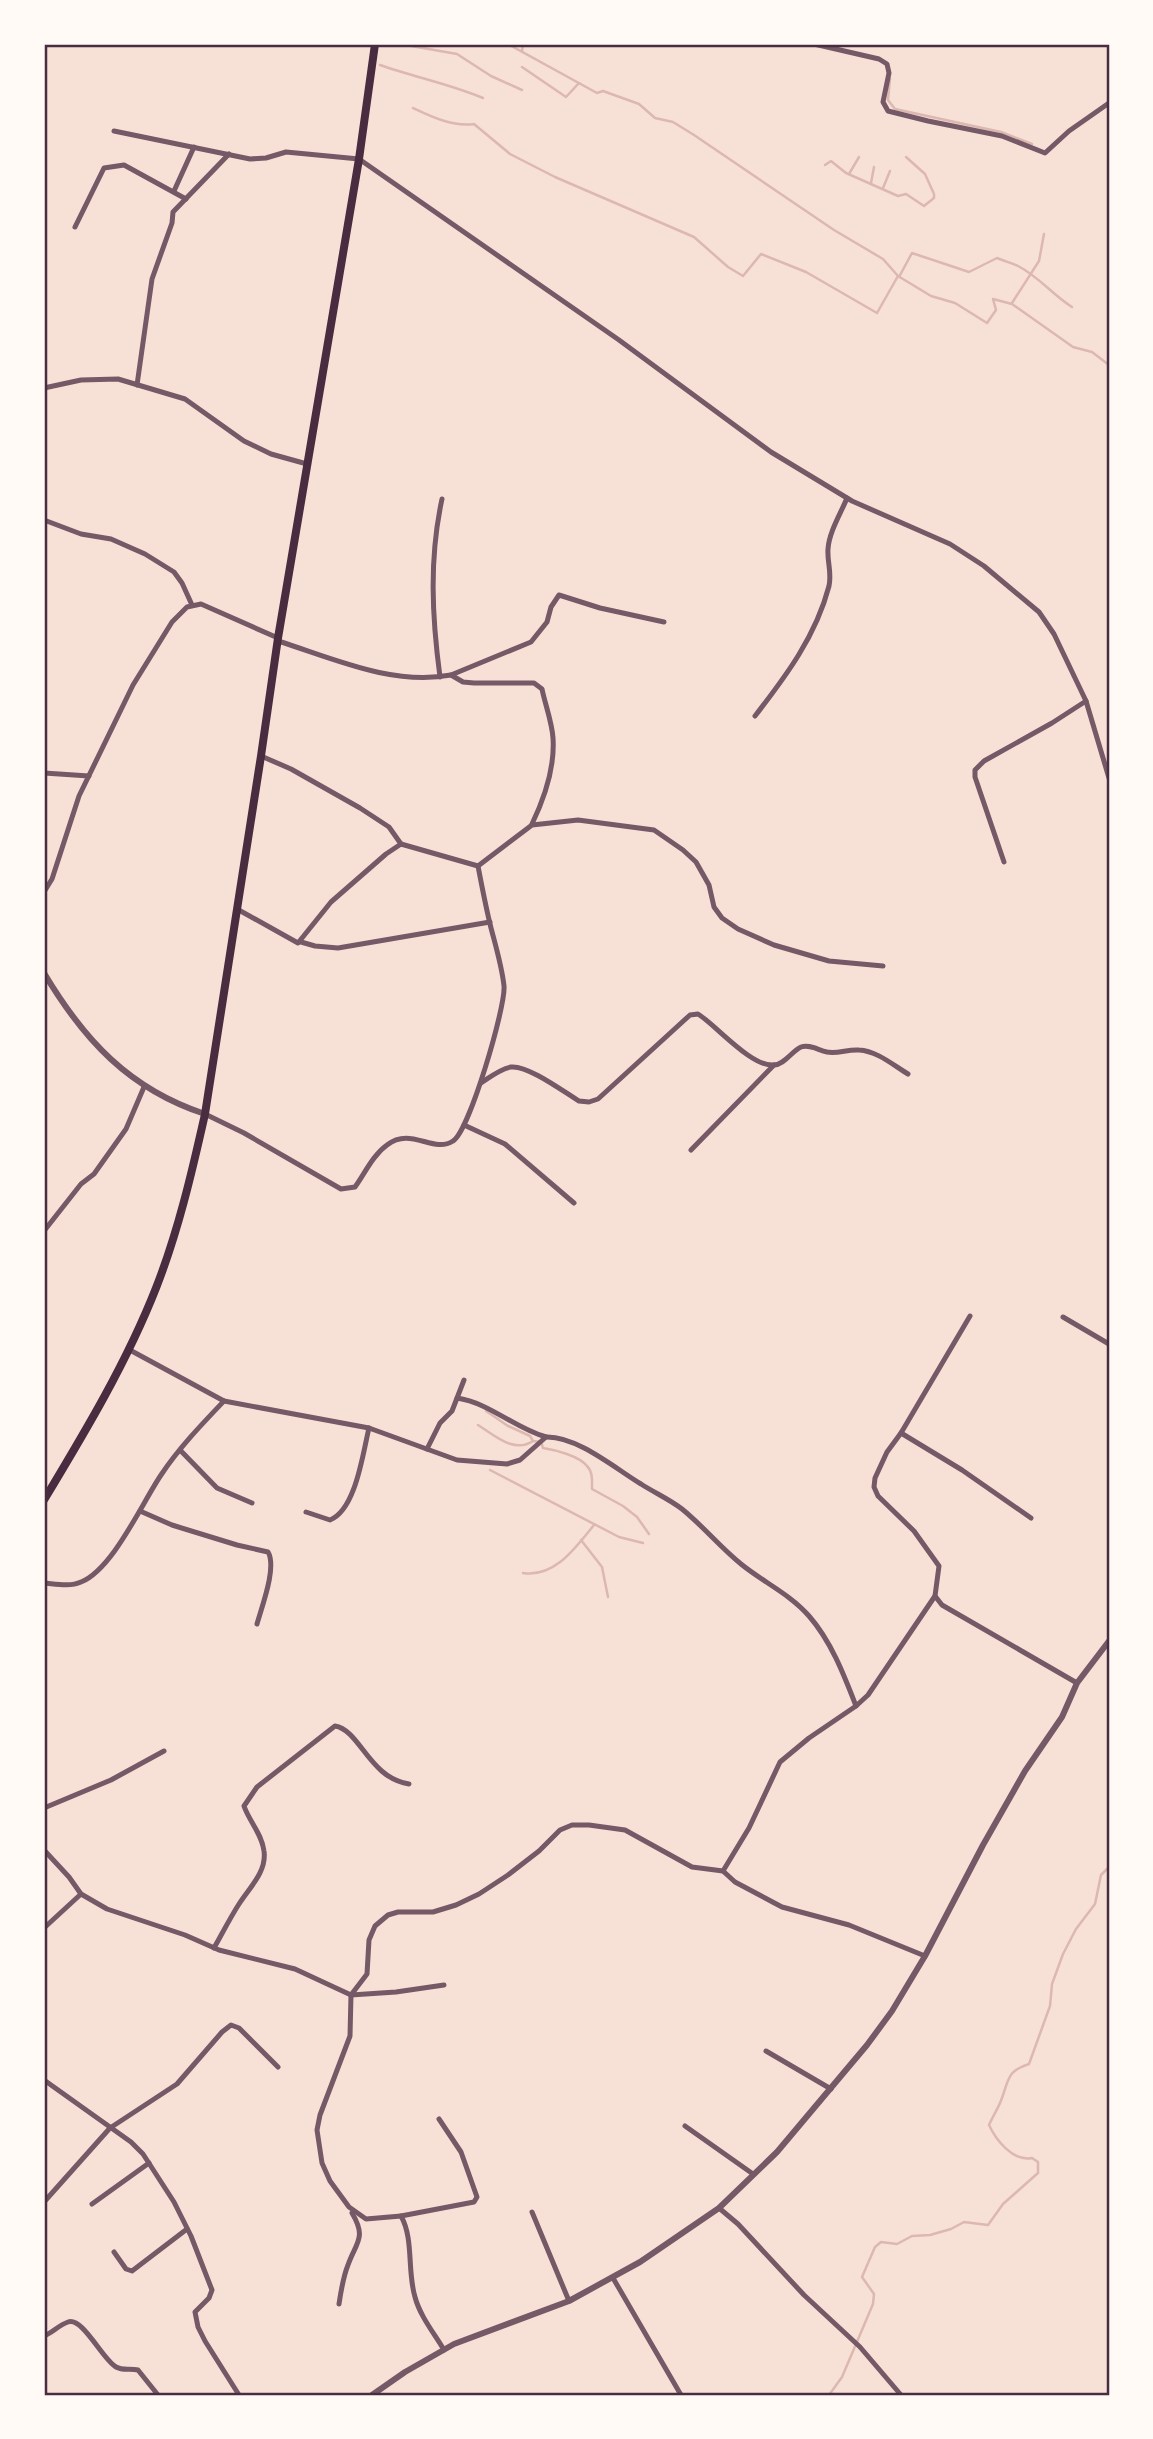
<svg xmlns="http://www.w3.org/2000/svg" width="1153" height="2439" font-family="'Libre Baskerville',serif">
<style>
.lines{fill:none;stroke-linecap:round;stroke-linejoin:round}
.stream{stroke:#dcb8b0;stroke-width:2.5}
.minor{stroke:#755966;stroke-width:5}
.tertiary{stroke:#755966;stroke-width:6}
.primary{stroke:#4a2c40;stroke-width:8}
.neatline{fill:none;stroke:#4a2c40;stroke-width:2.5}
</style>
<rect width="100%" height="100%" fill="#f7e1d7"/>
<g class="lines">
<!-- stream -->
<g class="stream">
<polyline points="400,44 457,54 491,76 522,90"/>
<polyline points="508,44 597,93 603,91 639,104 655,118 673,122 694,135 834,230 883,259 898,276 931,296 955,303 987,323 996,310 993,299 1012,304 1073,347 1092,352 1109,365"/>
<polyline points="522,51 523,44"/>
<path d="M 380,65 C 414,77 450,84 483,98"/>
<polyline points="522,67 566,97 579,83"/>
<polyline points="890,79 888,100 895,109 1001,132 1032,144"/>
<path d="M 413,108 C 432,117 453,127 474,124 L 510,154 L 555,177 L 694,237 L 728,267 L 743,276 L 761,254 L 806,272 L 877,313 L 898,276"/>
<polyline points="825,165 831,161 846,173 898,196 906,194 924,206 934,198 934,194 925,174 906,157"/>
<polyline points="849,174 859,157"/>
<polyline points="871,183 874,167"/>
<polyline points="883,188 890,171"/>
<path d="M 899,277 L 912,253 L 969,272 L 997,258 C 1004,261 1012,263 1018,266 C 1038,276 1053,295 1072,307"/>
<polyline points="1012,303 1039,261 1044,234"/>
<path d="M 486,1411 L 508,1426 L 530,1436 L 533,1441 L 541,1442 L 543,1448 C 556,1450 579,1456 587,1466 C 593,1472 592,1481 592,1489 L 623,1506 L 637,1517 L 649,1534"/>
<path d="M 478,1425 C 494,1435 514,1454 533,1441"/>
<polyline points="490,1470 619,1537 643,1543"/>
<polyline points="581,1540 602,1567 608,1597"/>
<path d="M 523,1573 C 555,1578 576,1547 594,1525"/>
<path d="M 829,2395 L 842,2377 L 873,2304 L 874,2294 L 862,2277 L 875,2247 L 881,2242 L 897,2244 L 912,2236 L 930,2235 L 951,2229 L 964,2222 L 988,2225 L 1003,2204 L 1038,2173 L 1038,2162 L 1032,2158 C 1013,2162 996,2140 989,2125 C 993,2116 999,2107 1002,2098 C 1009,2079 1007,2071 1029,2064 L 1050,2006 L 1052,1984 L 1063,1954 L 1076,1929 L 1095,1904 L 1101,1875 L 1109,1867"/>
</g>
<!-- minor -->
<g class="minor">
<polyline points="814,44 879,59 887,64 889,73 883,102 888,111 928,121 1002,136 1045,153 1069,131 1109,103"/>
<polyline points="114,131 250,159 266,158 286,152 359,159 619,340 771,452 852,501 950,544 984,566 1039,612 1054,634 1086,701 1109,778"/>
<polyline points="174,191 194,147"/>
<polyline points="75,227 104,168 124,165 186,199"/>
<polyline points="137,385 152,279 172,223 173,212 229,154"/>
<polyline points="44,388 81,380 118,379 185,399 244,441 271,454 307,464"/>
<polyline points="44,520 81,534 111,539 145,554 174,572 182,583 192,605"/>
<path d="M 278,641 C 332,658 392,686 451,675 L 531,642 L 547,622 L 551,607 L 559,595 L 600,608 L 664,622"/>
<path d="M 451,675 L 463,682 L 474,683 L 534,683 L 542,689 C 545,704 552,722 553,738 C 555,767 544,799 532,824"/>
<path d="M 440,677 C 432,617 429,559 442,499"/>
<path d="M 755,716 C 786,676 816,636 829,586 C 832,572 827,562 828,549 C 829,532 841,513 847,498"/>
<polyline points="261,756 291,769 360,808 389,827 401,844"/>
<polyline points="44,773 89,776"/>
<polyline points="1004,862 975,777 975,770 984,761 1052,723 1086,701"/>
<polyline points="478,866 532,825 578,820 654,830 683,850 696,862 709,885 714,907 722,918 738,929 774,945 829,961 883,966"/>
<polyline points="44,892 52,879 79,796 133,685 172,622 187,607 201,604 278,638"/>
<polyline points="237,909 298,943 331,902 386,854 401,844 478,866"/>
<polyline points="301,942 315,946 338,948 490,922"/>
<path d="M 481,1083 C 490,1077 500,1069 511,1067 C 528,1065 564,1092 579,1101 L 589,1102 L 598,1099 L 690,1015 L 698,1014 C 717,1026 751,1067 774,1065 C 784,1065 792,1051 801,1047 C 809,1044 818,1050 827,1052 C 838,1054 848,1049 859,1050 C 877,1051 893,1065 908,1074"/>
<path d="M 205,1114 L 244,1133 L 341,1189 L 355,1187 C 365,1173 373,1155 387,1145 C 411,1126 433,1154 453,1141 C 469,1132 506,1006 504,986 C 502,967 496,947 491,928 C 486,908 482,887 478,866"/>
<polyline points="464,1125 505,1144 574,1203"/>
<polyline points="691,1150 774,1065"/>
<polyline points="44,1231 81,1184 94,1174 126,1129 144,1087"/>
<polyline points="970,1316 901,1433 887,1452 875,1478 874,1487 878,1496 914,1531 939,1566 935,1596 942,1605 1077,1683"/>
<polyline points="1063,1317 1109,1344"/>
<path d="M 128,1349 L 224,1401 L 369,1428 L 457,1460 L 507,1464 L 520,1460 L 546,1437 C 577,1436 616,1469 641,1484 C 655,1493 669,1499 682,1509 C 703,1526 720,1547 741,1564 C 763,1582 790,1594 809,1616 C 831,1641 844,1675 856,1706"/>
<path d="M 457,1398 C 490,1403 514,1428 546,1437"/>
<polyline points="901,1433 962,1470 1031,1518"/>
<polyline points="427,1449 440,1423 452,1411 464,1380"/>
<polyline points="180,1450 217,1488 252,1503"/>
<path d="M 140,1511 L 172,1525 L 237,1545 L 268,1552 C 277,1567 262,1606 257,1624"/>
<path d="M 306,1512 L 330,1520 C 356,1510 363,1452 369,1428"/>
<path d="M 44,1583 C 56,1584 70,1587 81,1582 C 113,1569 142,1503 161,1475 C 179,1448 202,1424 224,1401"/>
<polyline points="44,1808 111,1780 164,1751"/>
<polyline points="44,1850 69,1877 81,1894"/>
<polyline points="723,1871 749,1828 780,1762 809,1738 856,1706 868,1695 935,1596"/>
<polyline points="44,1928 81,1894 107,1909 185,1935 219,1950 295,1969 351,1995 396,1992 444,1985"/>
<path d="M 214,1948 C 222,1934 230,1918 239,1904 C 249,1888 267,1872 264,1851 C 262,1834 249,1821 244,1806 L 257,1787 L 335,1726 C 360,1730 369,1778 409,1784"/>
<polyline points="766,2051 831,2089"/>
<polyline points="44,2080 131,2142 143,2154 174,2202 191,2236 212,2290 209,2298 195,2312 198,2327 205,2341 239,2395"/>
<polyline points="685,2126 753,2174"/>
<polyline points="44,2202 110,2128 177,2084 222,2032 231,2025 239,2028 278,2067"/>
<polyline points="92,2204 149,2163"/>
<polyline points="719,2208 738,2224 804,2295 860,2347 901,2395"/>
<polyline points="532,2212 569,2301"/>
<polyline points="401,2216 474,2202 477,2197 461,2152 439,2119"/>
<polyline points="114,2252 126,2269 132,2271 187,2229"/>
<polyline points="613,2278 681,2395"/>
<path d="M 339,2304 C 341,2291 343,2277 348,2265 C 356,2242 367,2238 352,2213"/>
<path d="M 44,2336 C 52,2333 59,2325 68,2322 C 83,2317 102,2359 116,2367 C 123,2371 130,2368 138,2370 L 158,2395"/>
<path d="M 444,2350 C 434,2333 420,2316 415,2297 C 407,2271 414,2239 401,2216 L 366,2219 L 349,2207 L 330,2181 L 322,2163 L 317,2130 L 320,2115 L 350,2036 L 351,1995 L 367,1974 L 369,1940 L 375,1926 L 388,1915 L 398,1912 L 433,1912 L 456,1905 L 479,1894 L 508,1875 L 539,1851 L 560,1830 L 572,1825 L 589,1825 L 625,1830 L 692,1867 L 723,1871 L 735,1882 L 782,1907 L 849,1925 L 925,1956"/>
</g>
<!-- tertiary -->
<g class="tertiary">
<path d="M 44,973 C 84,1040 129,1089 205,1114"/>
<polyline points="372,2395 405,2372 454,2344 569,2301 640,2262 719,2208 777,2152 867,2045 892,2011 925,1956 983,1845 1025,1771 1062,1717 1077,1683 1109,1641"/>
</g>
<!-- primary -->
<path class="primary" d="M 44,1500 C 85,1432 127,1362 156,1288 C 178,1232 192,1172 205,1114 L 261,756 L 278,638 L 359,159 L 375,44"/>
</g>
<!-- border -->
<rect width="1153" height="2439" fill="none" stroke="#fffaf5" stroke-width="91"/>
<rect x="46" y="46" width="1062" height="2348" class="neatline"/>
</svg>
